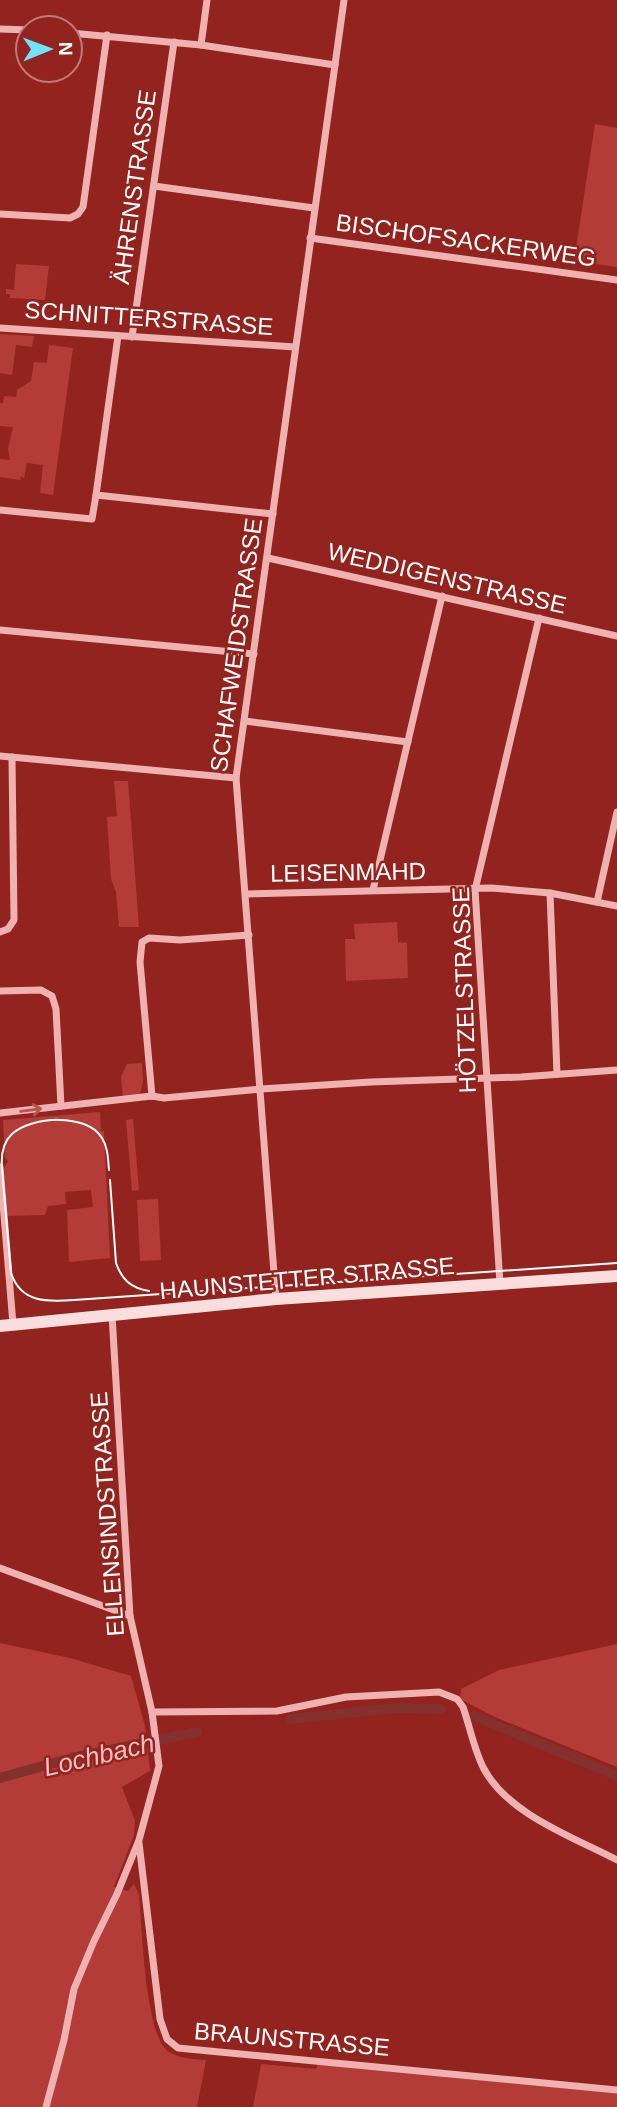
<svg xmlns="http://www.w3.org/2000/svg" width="617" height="2107" font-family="Helvetica,sans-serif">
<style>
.green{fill:#b33c39}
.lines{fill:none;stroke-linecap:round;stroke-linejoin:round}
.canal{stroke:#84302d;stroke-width:10}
.minor{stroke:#eeb2b0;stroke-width:7}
.secondary{stroke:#fadedd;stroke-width:12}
.tram{stroke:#fff;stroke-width:2}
.oneway{stroke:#b35551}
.labels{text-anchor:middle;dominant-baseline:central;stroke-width:5;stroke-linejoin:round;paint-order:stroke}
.street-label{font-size:24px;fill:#fff;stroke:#93231e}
.water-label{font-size:26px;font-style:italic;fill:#f5bebd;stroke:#93231e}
</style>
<rect width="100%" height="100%" fill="#93231e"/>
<!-- green -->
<g class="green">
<polygon points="595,124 617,128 617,267 574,261"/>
<polygon points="16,264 49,266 45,300 10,298 10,294 6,294 6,289 14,290"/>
<polygon points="0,334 34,336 32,347 16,345 12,375 0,373"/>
<polygon points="49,345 73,348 53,495 40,493 43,465 27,463 24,478 21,476 20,480 0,477 0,459 10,460 8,449 13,427 0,426 0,403 3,403 4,396 16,397 17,390 31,381 34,362 47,363"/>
<polygon points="114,781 128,781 139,927 119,927 116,892 111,879 107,817 117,816"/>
<polygon points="397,922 398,942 407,943 408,978 346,981 345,939 355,939 354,924"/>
<polygon points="142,1063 143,1081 140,1095 123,1097 121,1077 127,1064"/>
<polygon points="100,1112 101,1131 104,1131 110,1258 69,1262 67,1210 93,1207 91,1190 65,1192 66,1204 48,1206 45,1215 7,1216 4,1168 8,1161 5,1158 3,1120"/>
<polygon points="133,1119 139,1190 132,1191 126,1120"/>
<polygon points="158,1199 161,1260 140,1261 137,1200"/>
<path d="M 0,1643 L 70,1658 L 131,1676 L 145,1726 L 150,1771 L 122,1787 L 135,1821 L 134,1835 L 114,1887 L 128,1891 L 134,1884 L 139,1895 C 142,1925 145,2038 169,2052 C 179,2059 195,2059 206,2060 L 197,2107 L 0,2107 Z"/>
<polygon points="617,1644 617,1767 495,1717 460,1699 461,1689 499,1670"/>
<polygon points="319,2061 617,2093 617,2107 253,2107 261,2064 316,2069"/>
</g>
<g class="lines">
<!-- canal -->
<g class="canal">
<polyline points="474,1716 617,1776"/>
<polyline points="291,1719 397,1708 441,1709"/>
<polyline points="0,1778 72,1758 197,1732"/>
</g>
<!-- minor -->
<g class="minor">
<polyline points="0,29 28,30"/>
<polyline points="70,33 201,45 335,65"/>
<polyline points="201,45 207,0"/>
<polyline points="154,186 314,208"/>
<polyline points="0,214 70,218 78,214 83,207 107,35"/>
<polyline points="310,238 617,280"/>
<polyline points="0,328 295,347"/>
<polyline points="132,337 174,42"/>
<polyline points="96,495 118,336"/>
<polyline points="0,510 92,519 96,495 273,514"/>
<polyline points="268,558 617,636"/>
<polyline points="0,630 254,654"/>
<polyline points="245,721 408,742"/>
<polyline points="0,756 236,778"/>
<polyline points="373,890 442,596"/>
<polyline points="550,893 557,1074"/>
<polyline points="246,894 491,888 550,893 617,906"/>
<polyline points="597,902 617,812"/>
<polyline points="0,932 8,929 14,920 12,757"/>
<polyline points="0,991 41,990 52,996 56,1009 61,1106"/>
<polyline points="152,1096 140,962 142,942 149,938 180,940 249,935"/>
<polyline points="0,1113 152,1096 164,1098 261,1089 371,1082 521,1077 617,1070"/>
<polyline points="0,1167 13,1324"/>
<polyline points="500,1284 475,890 539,618"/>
<polyline points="276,1299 236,778 344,0"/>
<polyline points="0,1568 130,1616"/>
<path d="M 152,1712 L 277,1711 L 346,1697 L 439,1692 L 457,1699 L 463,1707 C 470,1727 474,1750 484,1769 C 508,1814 573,1837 617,1860"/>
<polyline points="139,1843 160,2019 167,2039 178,2048 617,2090"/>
<polyline points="46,2107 64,2040 74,1989 94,1941 117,1894 139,1840 159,1766 152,1712 130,1616 112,1315"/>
</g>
<!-- secondary -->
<polyline class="secondary" points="0,1326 276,1299 617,1276"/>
<!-- tram -->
<g class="tram">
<path d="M 109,1170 C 108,1159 108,1147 102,1138 C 87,1113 32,1116 12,1134 C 2,1143 1,1157 2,1169 L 11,1273 C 21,1303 47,1302 74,1300 L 617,1263"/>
<path d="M 110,1180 L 116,1263 C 122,1280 131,1288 149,1291"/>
</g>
</g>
<!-- one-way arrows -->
<defs><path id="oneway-shaft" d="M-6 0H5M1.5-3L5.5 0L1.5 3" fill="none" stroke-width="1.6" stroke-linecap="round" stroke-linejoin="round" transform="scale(1.75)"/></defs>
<use class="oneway" href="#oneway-shaft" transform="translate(31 1110) rotate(-7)"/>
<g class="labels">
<!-- street labels -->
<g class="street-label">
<text transform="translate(134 187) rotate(-82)">ÄHRENSTRASSE</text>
<text transform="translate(466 240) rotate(8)">BISCHOFSACKERWEG</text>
<text transform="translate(149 318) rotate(4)">SCHNITTERSTRASSE</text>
<text transform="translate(447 578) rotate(13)">WEDDIGENSTRASSE</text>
<text transform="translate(236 645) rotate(-82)">SCHAFWEIDSTRASSE</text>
<text transform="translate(348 872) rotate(-1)">LEISENMAHD</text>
<text transform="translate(464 990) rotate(-92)">HÖTZELSTRASSE</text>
<text transform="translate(307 1278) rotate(-5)">HAUNSTETTER STRASSE</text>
<text transform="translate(107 1514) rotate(-94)">ELLENSINDSTRASSE</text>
<text transform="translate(292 2039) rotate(5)">BRAUNSTRASSE</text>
</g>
<!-- water labels -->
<g class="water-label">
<text transform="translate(99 1755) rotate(-13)">Lochbach</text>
</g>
</g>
<!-- north arrow -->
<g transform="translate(49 49) rotate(89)"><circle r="33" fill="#93231e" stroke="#be7b78" stroke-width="2"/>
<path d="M0-5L12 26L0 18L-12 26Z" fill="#70e2fc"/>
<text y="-10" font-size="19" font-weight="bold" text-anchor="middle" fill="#ffffff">N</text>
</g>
</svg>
